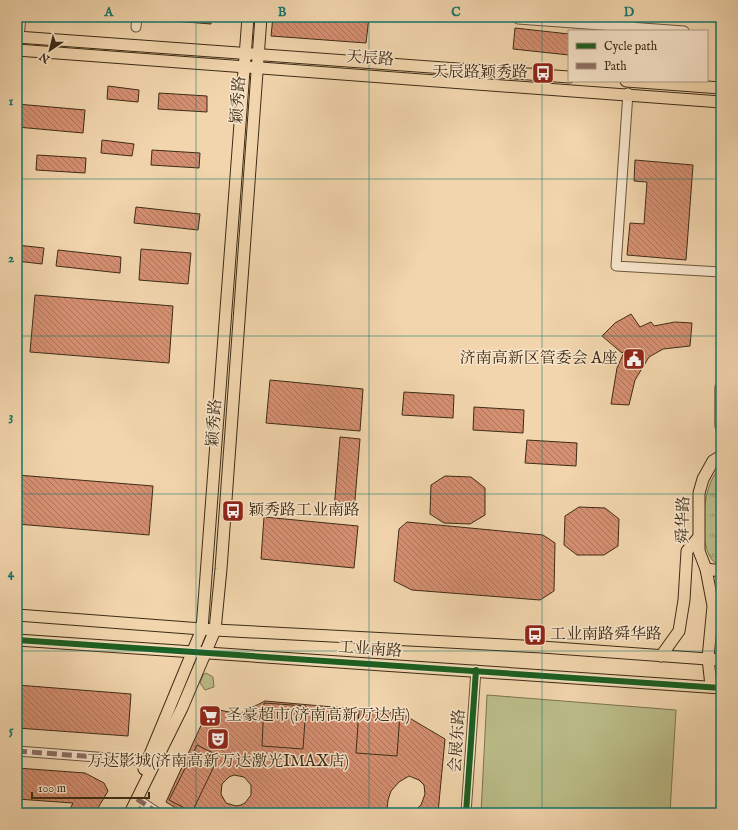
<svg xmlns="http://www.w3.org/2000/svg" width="738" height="830" font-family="'IM FELL English','Noto Serif SC',serif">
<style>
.green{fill:#bbbd89;stroke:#7c744f}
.park{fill:url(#park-tufts);stroke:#7c744f}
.building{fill:url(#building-back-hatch);stroke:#3d2c15;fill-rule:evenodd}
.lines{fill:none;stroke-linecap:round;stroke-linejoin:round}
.minor-casing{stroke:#6a563b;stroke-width:11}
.major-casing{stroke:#3d2c15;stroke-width:13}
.minor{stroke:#f7e4ca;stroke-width:9}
.major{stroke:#f2d5ad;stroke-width:11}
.quiet{stroke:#8d6e63;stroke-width:5;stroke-dasharray:10 5;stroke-linecap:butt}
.cycleway-casing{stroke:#f7e4ca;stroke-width:8}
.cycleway{stroke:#1b5e20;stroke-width:6}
.grid{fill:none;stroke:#0f766e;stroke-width:1;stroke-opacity:0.55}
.labels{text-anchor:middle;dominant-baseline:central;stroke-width:3;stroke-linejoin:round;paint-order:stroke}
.street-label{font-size:16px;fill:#3d2c15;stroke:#f7e4ca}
.poi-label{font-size:16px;fill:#3d2c15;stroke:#f7e4ca;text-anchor:start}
.neatline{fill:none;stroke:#0f766e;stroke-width:1.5}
.grid-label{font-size:13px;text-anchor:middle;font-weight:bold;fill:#0f766e}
</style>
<defs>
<pattern id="park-tufts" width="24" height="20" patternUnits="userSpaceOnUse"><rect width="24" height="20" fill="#bbbd89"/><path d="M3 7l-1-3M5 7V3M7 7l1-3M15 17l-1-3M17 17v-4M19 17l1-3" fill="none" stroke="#999a6f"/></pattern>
<pattern id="building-back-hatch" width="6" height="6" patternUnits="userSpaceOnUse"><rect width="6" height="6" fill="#d58f71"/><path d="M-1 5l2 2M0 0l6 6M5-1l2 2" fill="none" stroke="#ae755c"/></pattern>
</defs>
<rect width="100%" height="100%" fill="#f2d5ad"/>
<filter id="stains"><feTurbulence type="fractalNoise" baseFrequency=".005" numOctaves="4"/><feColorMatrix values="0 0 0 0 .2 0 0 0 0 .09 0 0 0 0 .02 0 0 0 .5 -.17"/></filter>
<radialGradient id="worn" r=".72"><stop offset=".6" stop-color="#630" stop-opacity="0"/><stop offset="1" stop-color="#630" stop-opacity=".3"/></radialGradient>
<!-- green -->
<g class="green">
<polygon points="206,673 213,677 214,687 205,690 200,683 203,675"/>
<polygon points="487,695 676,710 670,813 481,813"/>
</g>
<!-- park -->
<path class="park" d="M 721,468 L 721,566 C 694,559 701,480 721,468 Z"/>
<!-- building -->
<g class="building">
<polygon points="96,17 127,17 127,20"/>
<polygon points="148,17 211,17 211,24 148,19"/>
<polygon points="273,17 369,17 366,43 271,36"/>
<polygon points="656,17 720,17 720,22"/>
<polygon points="515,28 569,34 569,55 513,49"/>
<polygon points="108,86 139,90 138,102 107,99"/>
<polygon points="159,93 207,96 207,112 158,109"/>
<polygon points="17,104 85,110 83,133 17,127"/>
<polygon points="102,140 134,144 132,156 101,153"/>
<polygon points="152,150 200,153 199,168 151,165"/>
<polygon points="37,155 86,158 85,173 36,170"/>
<polygon points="17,156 22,156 20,169 17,168"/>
<polygon points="635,160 693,165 686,260 627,255 630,223 644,224 647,182 634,181"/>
<polygon points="136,207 200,214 198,230 134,223"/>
<polygon points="17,245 44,248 42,264 17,261"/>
<polygon points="141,249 191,253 188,284 139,280"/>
<polygon points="58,250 121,257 120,273 56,266"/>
<polygon points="17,295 20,296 17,329"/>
<polygon points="35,295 173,306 169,363 30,352"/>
<polygon points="631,314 640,327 651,322 654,326 675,322 692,323 690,346 663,349 649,357 635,380 629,405 611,404 617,368 625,350 622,353 602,336 615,323"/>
<polygon points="270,380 363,389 360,431 266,423"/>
<polygon points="404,392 454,395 453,418 402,415"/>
<polygon points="474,407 524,410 523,433 473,430"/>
<polygon points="340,437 360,439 354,512 334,510"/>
<polygon points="527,440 577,443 576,466 525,463"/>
<polygon points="17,475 153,486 149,535 17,524"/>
<polygon points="445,476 471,477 485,488 485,515 470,524 444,523 430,514 431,485"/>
<polygon points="579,507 605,508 619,519 618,546 604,555 577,555 564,545 565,516"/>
<polygon points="264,517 358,526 354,568 261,559"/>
<polygon points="407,522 543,535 555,543 554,591 540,600 412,590 394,581 399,529"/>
<polygon points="17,685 131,694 128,736 17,728"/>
<path d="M 265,701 L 401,713 L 445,739 L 438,813 L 412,813 L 421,805 L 425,794 L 424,785 L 419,780 L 409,776 L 399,782 L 391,791 L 388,800 L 387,810 L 390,813 L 184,813 L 166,802 L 209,708 L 239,714 ZM 234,775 L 244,777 L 251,785 L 251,795 L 245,803 L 241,805 L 236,806 L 226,803 L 221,794 L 222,784 L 229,777 Z"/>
<polygon points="264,703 306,706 303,749 262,746"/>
<polygon points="359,710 400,713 397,756 356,753"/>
<polygon points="197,745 219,756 192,812 169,800"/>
<polygon points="17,768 85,773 104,783 108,791 95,813 68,813 73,803 17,799"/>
</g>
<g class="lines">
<!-- minor casing -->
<g class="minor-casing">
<g id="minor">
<path d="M 605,17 C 616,24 625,25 635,17"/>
<polyline points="518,19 684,31"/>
<polyline points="136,27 137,17"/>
<polyline points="19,37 21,17"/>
<polyline points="628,93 616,266 721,272"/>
<polyline points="17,751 136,760 147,762"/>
<polyline points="137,799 158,813"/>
<polyline points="466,813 476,670"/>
</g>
</g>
<!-- major casing -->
<g class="major-casing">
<g id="major">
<polyline points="17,37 569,77"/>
<polyline points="17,50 721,102"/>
<polyline points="626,81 721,88"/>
<polyline points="721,388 721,426"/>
<polyline points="706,569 721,571"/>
<polyline points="17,615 215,630 542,647 721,660"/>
<polyline points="17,640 721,688"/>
<polyline points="661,656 679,631 684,600 687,551 698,538"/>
<polyline points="711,686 708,658 713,606 706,569 699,551 699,493 703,479 713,461 721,456"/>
<polyline points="144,769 202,629 248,17"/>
<polyline points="130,813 182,708 215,630 221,569 261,17"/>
</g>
</g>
<!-- minor -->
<use href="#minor" class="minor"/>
<!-- major -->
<use href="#major" class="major"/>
<!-- quiet -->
<g class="quiet">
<polyline points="17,751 136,760 147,762"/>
<polyline points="137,799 158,813"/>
</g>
<!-- cycleway casing -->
<g class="cycleway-casing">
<g id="cycleway">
<polyline points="17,640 721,688"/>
<polyline points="466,813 476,670"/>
</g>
</g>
<!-- cycleway -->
<use href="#cycleway" class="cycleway"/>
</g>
<!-- grid -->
<path class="grid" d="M 196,17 L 196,813M 369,17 L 369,813M 542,17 L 542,813M 17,179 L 721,179M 17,336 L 721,336M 17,494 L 721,494M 17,651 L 721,651"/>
<!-- icons -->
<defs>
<g id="bus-square" transform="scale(1.15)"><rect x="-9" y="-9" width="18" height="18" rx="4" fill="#8f2418" stroke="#f7e4ca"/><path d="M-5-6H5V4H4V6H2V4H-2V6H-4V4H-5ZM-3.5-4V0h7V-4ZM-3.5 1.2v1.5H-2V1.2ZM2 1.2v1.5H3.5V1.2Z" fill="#fff"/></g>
<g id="civic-square" transform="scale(1.15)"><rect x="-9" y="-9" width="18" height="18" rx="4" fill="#8f2418" stroke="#f7e4ca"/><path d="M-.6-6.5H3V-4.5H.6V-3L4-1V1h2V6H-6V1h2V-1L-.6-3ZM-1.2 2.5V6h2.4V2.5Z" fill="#fff"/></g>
<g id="supermarket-square" transform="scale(1.15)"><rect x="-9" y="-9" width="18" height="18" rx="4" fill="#8f2418" stroke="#f7e4ca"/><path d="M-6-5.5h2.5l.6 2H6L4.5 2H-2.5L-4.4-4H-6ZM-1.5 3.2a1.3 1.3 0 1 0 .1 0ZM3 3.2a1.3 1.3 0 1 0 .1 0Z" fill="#fff"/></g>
<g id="theatre-square" transform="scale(1.15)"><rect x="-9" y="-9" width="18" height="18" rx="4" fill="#8f2418" stroke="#f7e4ca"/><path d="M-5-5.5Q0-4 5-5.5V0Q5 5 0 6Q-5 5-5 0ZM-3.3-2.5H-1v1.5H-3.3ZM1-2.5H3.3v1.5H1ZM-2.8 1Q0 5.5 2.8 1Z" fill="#fff"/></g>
</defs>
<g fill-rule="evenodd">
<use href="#bus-square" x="543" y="73"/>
<use href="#civic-square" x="634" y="359"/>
<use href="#bus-square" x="233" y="511"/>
<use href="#bus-square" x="535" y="635"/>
<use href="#supermarket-square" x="210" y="716"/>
<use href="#theatre-square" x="218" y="739"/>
</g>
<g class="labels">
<!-- street labels -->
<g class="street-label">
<text transform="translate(370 59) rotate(4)">天辰路</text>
<text transform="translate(239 100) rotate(-86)">颖秀路</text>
<text transform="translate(215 423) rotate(-86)">颖秀路</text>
<text transform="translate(684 520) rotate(-89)">舜华路</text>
<text transform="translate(370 650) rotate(4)">工业南路</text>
<text transform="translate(458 741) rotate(-86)">会展东路</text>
</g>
<!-- poi labels -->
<g class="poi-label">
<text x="528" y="73" text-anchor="end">天辰路颖秀路</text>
<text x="618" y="359" text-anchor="end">济南高新区管委会 A座</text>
<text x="248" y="511">颖秀路工业南路</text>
<text x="550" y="635">工业南路舜华路</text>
<text x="226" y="716">圣豪超市(济南高新万达店)</text>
<text x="218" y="762" text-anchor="middle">万达影城(济南高新万达激光IMAX店)</text>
</g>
</g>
<!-- margin -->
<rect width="738" height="830" fill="none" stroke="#f2d5ad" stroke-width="44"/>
<!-- legend -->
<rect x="568" y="30" width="140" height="52" fill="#f7e4ca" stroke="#ad9a82"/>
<rect x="576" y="43" width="20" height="6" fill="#1b5e20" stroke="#ad9a82"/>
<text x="604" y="50" font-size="12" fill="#3d2c15">Cycle path</text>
<rect x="576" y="63" width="20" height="6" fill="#8d6e63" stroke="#ad9a82"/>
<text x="604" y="70" font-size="12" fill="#3d2c15">Path</text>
<!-- north arrow -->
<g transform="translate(50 50) rotate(215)" stroke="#f7e4ca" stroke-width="3" paint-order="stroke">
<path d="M0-3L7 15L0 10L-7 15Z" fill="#3d2c15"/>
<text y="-6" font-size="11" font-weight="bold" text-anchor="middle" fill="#3d2c15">N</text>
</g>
<!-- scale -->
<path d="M32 792v6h117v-6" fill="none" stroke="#3d2c15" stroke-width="2"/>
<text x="38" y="792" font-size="12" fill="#3d2c15" stroke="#f7e4ca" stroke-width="3" paint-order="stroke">100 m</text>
<rect x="22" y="22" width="694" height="786" class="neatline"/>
<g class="grid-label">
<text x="109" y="16">A</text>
<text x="282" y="16">B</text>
<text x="456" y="16">C</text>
<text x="629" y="16">D</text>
<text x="11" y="105">1</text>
<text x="11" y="262">2</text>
<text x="11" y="420">3</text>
<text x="11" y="577">4</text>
<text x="11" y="734">5</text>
</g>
<rect width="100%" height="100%" filter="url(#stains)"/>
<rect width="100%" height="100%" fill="url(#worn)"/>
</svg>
